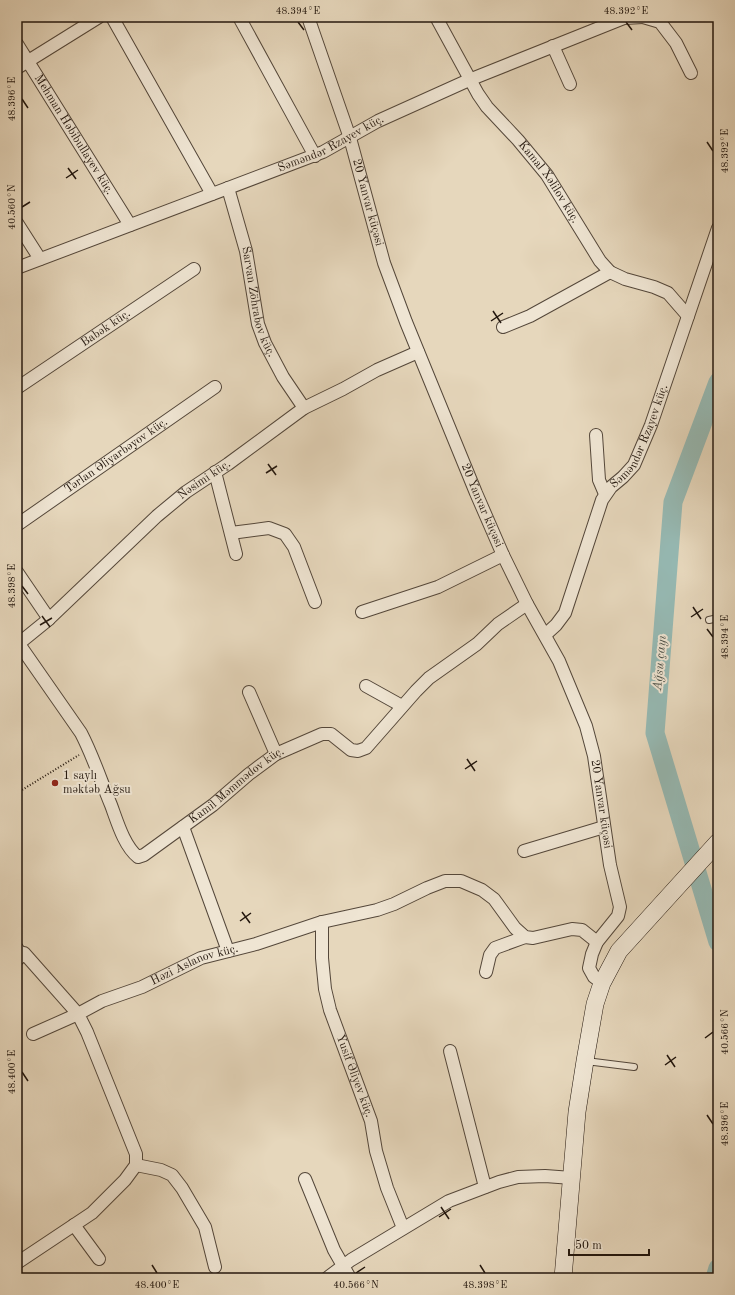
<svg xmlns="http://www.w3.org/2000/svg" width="735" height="1295" font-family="'Old Standard TT',serif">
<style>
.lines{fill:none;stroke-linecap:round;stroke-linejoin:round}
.river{stroke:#96b9b3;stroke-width:19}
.lane-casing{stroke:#54473a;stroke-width:8}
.street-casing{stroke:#54473a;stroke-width:14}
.secondary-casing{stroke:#23170e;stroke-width:18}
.path{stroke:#23170e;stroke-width:2;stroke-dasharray:1 2;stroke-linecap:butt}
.lane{stroke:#efe5d3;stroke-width:6}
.street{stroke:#efe5d3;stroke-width:12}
.secondary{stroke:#efe5d3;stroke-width:17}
.ticks{fill:none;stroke:#23170e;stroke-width:1.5}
.poi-dot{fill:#8f2418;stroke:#efe5d3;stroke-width:1.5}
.labels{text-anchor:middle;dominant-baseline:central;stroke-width:4;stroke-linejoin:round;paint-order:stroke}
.street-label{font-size:12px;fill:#23170e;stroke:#efe5d3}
.poi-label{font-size:12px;fill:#23170e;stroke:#efe5d3;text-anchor:start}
.water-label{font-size:13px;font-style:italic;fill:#4b5048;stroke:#efe5d3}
.neatline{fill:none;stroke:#23170e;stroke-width:1.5}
.ticks-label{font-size:10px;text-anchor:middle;fill:#23170e}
</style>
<rect width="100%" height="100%" fill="#e6d7bc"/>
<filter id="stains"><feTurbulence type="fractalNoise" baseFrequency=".005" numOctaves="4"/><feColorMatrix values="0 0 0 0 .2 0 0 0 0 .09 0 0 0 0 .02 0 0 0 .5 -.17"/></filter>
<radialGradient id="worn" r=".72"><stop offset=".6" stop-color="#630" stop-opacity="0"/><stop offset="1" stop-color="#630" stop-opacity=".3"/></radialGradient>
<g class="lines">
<!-- river -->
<g class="river">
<polyline points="718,382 673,502 655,733 718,942"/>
<polyline points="715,1278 718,1268"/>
</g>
<!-- lane casing -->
<g class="lane-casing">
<g id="lane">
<polyline points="709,620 718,618"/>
<polyline points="17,943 24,953"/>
<polyline points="586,1061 634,1067"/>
</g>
</g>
<!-- street casing -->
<g class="street-casing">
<g id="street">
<polyline points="112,17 212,194"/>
<polyline points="239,17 315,156"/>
<path id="s1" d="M 308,17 L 350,138 L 384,263 L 406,322 L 476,493 L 503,555 L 527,604 L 559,661 L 586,726 L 594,756 L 610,865 L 620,907 L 618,916 L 597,942 L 592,954 L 589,968 L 594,977 L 602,983"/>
<path id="s2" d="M 436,17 L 478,94 L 487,107 L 518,140 L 547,175 L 600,261 L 610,272 L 625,279 L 654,287 L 668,293 L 688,316"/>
<polyline points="643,17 660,22 676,43 691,73"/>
<path id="s3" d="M 17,44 L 130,225"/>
<polyline points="553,46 570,84"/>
<polyline points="17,68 99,17"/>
<path id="s4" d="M 228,188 L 246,251 L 258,324 L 265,343 L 283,377 L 304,408"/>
<polyline points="17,223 40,259"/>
<path id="s5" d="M 17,268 L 323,152 L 378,121 L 469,80 L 624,18 L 643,17"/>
<polyline points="503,327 530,316 610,272"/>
<path id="s6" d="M 17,388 L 194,269"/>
<polyline points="596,435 599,480 605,494"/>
<polyline points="215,472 236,554"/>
<path id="s7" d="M 17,525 L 215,387"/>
<polyline points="231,533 269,528 285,534 294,547 315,602"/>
<polyline points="17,572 49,619"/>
<polyline points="362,612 438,587 503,555"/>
<path id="s8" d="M 545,635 L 556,625 L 565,613 L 602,500 L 611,487 L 623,477 L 634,465 L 651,425 L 718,228"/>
<path id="s9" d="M 19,644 L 81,733 C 93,756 101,781 111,805 C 117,821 124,846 138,857 L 144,855 L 213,805 L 249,774 L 276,754 L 322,734 L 331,734 L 351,750 L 358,751 L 366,748 L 416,691 L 429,678 L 477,644 L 498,624 L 527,604"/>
<path id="s10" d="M 17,645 L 49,619 L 157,516 L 186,492 L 228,464 L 304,408 L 343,389 L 377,370 L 418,352"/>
<polyline points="366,686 402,706"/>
<polyline points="249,692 276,754"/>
<polyline points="183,827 228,951"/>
<polyline points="524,851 604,827"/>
<path id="s11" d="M 322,922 L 322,958 L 325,989 L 330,1010 L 371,1121 L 376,1151 L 387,1188 L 403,1228"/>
<polyline points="17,960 24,953 78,1014 33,1034"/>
<polyline points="486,972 490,955 495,948 525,937"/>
<polyline points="450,1051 485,1187"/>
<polyline points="136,1165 161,1170 172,1175 182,1188 205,1227 215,1267"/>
<polyline points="305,1179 334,1250 350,1278"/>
<polyline points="74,1225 99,1259"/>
<path id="s12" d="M 17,1263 L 92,1213 L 125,1180 L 136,1165 L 136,1154 L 87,1032 L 78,1014 L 102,1001 L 142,987 L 201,958 L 256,944 L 322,922 L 377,910 L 394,904 L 427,888 L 445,881 L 461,881 L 482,890 L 494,899 L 515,928 L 525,937 L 533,938 L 572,929 L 582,930 L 597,942"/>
<polyline points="327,1278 351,1260 449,1201 499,1182 518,1177 545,1176 572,1178"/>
</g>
</g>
<!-- secondary casing -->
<g class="secondary-casing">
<polyline id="secondary" points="563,1278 577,1112 585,1061 595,1004 602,983 619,951 718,842"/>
</g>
<!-- path -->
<polyline class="path" points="17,793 79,755"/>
<!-- lane -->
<use href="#lane" class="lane"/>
<!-- street -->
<use href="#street" class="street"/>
<!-- secondary -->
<use href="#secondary" class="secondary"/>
</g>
<!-- ticks -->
<path class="ticks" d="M 298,22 L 304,30M 626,22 L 632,30M 22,99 L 28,108M 707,142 L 713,151M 68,168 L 76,179M 66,178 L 78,170M 22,207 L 30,202M 493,311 L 501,323M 491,321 L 503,313M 268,464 L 276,475M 266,473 L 277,466M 22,586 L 28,594M 693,607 L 701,619M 42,616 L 50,627M 691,617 L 703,609M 40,625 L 52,618M 707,629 L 713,637M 467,759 L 475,771M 465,769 L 477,761M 242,912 L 250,923M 240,921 L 251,913M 705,1038 L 713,1032M 667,1055 L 675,1067M 665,1065 L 676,1057M 22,1072 L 28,1081M 707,1115 L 713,1124M 441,1207 L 449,1219M 439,1217 L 451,1209M 152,1265 L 157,1273M 480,1265 L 485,1273M 356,1273 L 365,1267"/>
<!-- markers -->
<circle class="poi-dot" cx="55" cy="783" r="4"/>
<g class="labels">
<!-- street labels -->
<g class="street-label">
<text stroke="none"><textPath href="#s3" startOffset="107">Mehman Həbibullayev küç.</textPath></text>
<text stroke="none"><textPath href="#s5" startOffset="338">Səməndər Rzayev küç.</textPath></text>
<text stroke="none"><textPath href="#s2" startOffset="201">Kamal Xəlilov küç.</textPath></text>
<text stroke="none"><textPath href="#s1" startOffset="195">20 Yanvar küçəsi</textPath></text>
<text stroke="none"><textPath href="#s4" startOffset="118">Sarvan Zöhrabov küç.</textPath></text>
<text stroke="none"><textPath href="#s6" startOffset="107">Babək küç.</textPath></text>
<text stroke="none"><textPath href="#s8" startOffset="224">Səməndər Rzayev küç.</textPath></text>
<text stroke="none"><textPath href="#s7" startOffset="121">Tərlan Əliyarbəyov küç.</textPath></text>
<text stroke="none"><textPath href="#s10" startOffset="250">Nəsimi küç.</textPath></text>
<text stroke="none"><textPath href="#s1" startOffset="519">20 Yanvar küçəsi</textPath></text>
<text stroke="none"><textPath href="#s9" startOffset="368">Kamil Məmmədov küç.</textPath></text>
<text stroke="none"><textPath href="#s1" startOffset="843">20 Yanvar küçəsi</textPath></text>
<text stroke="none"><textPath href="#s12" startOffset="445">Həzi Aslanov küç.</textPath></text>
<text stroke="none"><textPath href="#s11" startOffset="159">Yusif Əliyev küç.</textPath></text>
</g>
<!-- poi labels -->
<g class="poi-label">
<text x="63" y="776">1 saylı<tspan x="63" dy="14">məktəb Ağsu</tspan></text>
</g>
<!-- water labels -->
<g class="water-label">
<text transform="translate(660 663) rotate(-85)">Ağsu çayı</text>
</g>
</g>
<!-- margin -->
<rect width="735" height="1295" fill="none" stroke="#e6d7bc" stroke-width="44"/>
<!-- scale -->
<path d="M569 1249v6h80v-6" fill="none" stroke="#23170e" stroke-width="2"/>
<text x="575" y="1249" font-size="12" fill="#23170e" stroke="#efe5d3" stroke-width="3" paint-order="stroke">50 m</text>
<rect x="22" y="22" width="691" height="1251" class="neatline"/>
<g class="ticks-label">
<text x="298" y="14">48.394°E</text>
<text x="626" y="14">48.392°E</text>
<text transform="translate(11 99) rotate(-90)" y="4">48.396°E</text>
<text transform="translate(724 151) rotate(-90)" y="4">48.392°E</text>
<text transform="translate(11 207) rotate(-90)" y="4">40.560°N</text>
<text transform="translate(11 586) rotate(-90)" y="4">48.398°E</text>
<text transform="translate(724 637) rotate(-90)" y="4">48.394°E</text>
<text transform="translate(724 1032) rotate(-90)" y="4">40.566°N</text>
<text transform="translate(11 1072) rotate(-90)" y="4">48.400°E</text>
<text transform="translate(724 1124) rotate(-90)" y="4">48.396°E</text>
<text x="157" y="1288">48.400°E</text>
<text x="356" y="1288">40.566°N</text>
<text x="485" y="1288">48.398°E</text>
</g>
<rect width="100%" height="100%" filter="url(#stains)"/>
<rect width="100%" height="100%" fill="url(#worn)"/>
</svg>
